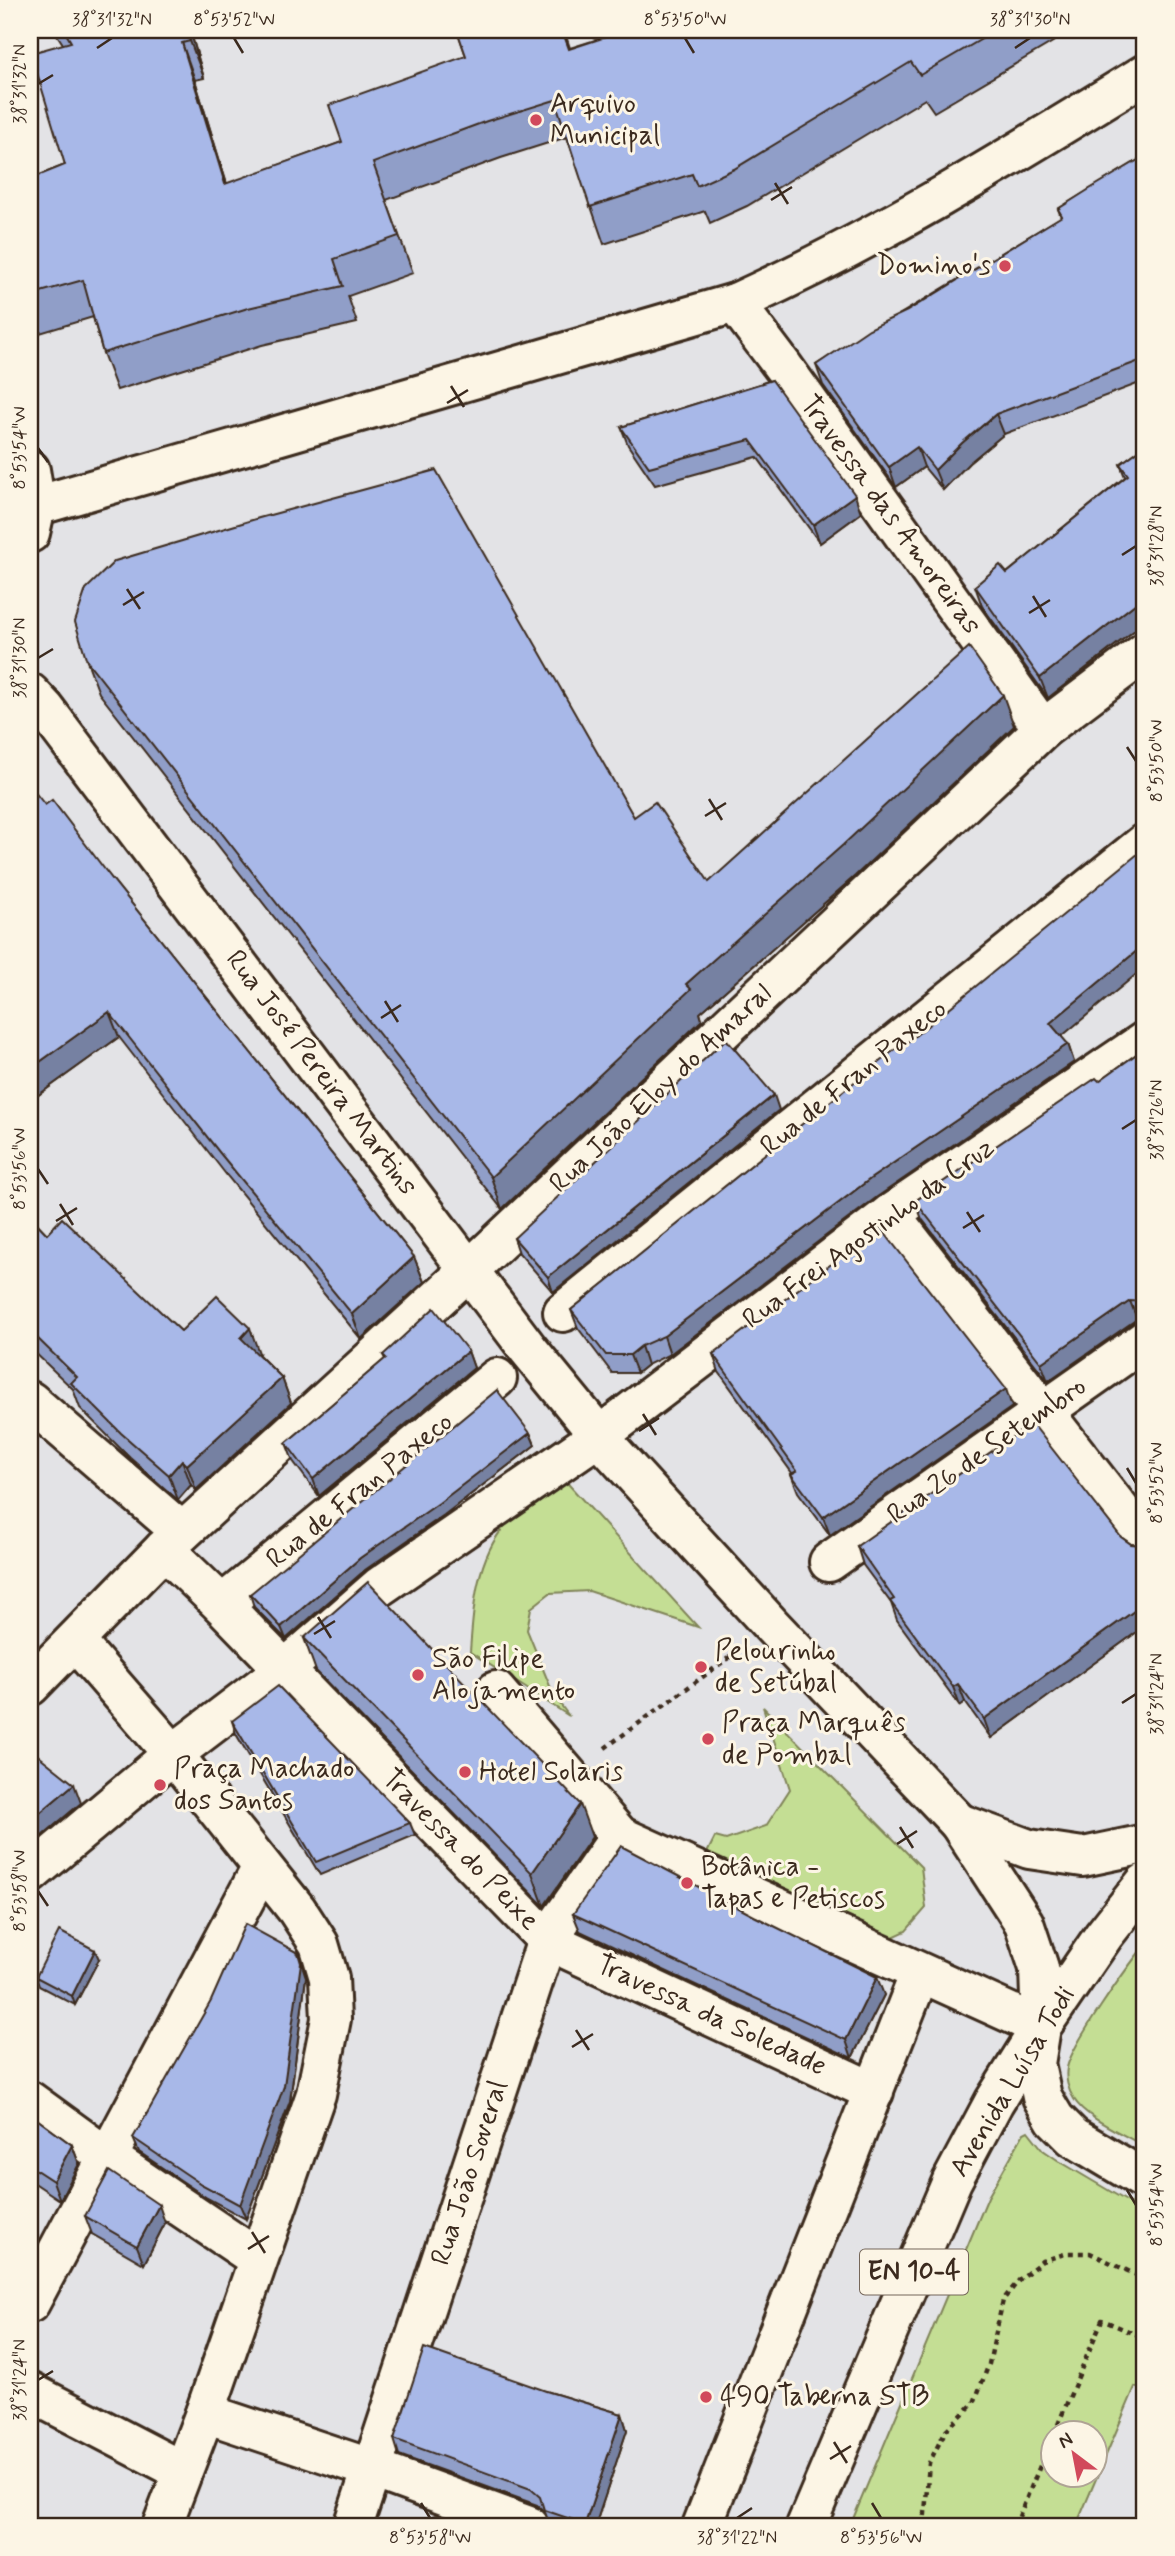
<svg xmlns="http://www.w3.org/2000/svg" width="1175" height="2556" font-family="Mynerve,sans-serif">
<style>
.green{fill:#c4de94;stroke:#808459;stroke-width:2;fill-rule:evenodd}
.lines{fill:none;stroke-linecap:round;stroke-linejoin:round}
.minor-casing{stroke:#3b2a1e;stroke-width:44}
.major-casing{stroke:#3b2a1e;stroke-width:44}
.path{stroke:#3b2a1e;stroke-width:4.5;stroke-dasharray:5 5;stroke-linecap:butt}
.minor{stroke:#fcf5e5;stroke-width:38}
.major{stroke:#fcf5e5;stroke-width:38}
.wall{fill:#909ec8;stroke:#3b2a1e;stroke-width:2}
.shaded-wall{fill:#7681a2;stroke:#3b2a1e;stroke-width:2}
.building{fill:#a8b8e8;stroke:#3b2a1e;stroke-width:2}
.ticks{fill:none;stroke:#3b2a1e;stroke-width:2.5}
.poi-dot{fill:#d1495b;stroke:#fcf5e5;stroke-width:2.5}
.labels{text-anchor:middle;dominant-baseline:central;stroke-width:6;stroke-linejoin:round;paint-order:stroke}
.shield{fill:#fcf5e5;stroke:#75675a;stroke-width:2}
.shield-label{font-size:26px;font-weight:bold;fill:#3b2a1e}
.poi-label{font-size:28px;fill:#3b2a1e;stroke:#fcf5e5;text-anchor:start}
.street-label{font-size:28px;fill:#3b2a1e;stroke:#fcf5e5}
.neatline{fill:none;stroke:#3b2a1e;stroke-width:2.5}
.ticks-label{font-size:18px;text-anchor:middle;fill:#3b2a1e}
</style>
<rect width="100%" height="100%" fill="#e3e3e6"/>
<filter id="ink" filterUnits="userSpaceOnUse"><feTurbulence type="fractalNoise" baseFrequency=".0143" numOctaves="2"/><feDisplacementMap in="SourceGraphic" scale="14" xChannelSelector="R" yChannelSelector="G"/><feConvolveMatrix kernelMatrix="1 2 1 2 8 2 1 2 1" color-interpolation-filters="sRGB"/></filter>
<g filter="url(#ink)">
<!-- green -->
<g class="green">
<path d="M 560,1475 L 698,1627 L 589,1591 L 550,1593 L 531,1608 L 527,1630 L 554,1696 L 569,1716 L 470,1652 C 473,1608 476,1558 507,1523 C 522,1505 543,1490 560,1475 Z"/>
<polygon points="763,1707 921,1867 926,1908 906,1931 880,1943 703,1861 715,1837 726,1840 766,1826 790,1789"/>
<path d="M 1145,1945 L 1145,2147 C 1126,2135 1085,2118 1074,2099 C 1068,2090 1065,2078 1067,2068 C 1071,2045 1128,1966 1145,1945 Z"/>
<path d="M 1028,2131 L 1043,2150 L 1059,2161 L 1145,2212 L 1145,2391 L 1135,2387 L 1076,2526 L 850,2526 L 988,2197 L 1024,2133 ZM 1052,2434 L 1094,2434 L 1094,2476 L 1052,2476 Z"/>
</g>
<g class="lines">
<!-- minor casing -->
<g class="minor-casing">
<g id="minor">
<polyline points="735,303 784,368 1043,729"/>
<polyline points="890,1214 1145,1542"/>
<polyline points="563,1312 1145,843"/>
<polyline points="30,1401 182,1532"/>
<polyline points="164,1549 222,1605 547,1940 874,2092"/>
<polyline points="829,1562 1145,1340"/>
<polyline points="222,1605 497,1378"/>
<polyline points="75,1641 173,1754 297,1910 319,1944 329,1978 331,2019 316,2094 205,2413 162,2526"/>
<polyline points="30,1686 164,1549 469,1270 1043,729 1145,652"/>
<polyline points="496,1691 620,1836 1041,2027"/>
<polyline points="30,1874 173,1754 285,1669 379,1587 599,1436 890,1214 1145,1041"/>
<polyline points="30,2101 107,2157 258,2259"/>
<polyline points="30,2303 262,1867"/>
<polyline points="30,2392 182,2471"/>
<polyline points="205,2413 373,2469 529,2526"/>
<polyline points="353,2526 547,1940 620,1836"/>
<polyline points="702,2526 920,1973"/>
</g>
</g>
<!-- major casing -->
<g class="major-casing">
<g id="major">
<polyline points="30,470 36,506 30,533"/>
<path d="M 36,506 L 735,303 C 878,239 1012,156 1145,74"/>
<polyline points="30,693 45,709 529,1350 610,1449 771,1625 959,1823 1024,1923 1039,1968 1041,2027 1035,2064 1042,2097 1055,2119 1073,2137 1145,2180"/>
<polyline points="959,1823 1029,1849 1083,1857 1145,1844"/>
<polyline points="806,2526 952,2181 994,2102 1041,2027 1104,1935 1145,1883"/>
</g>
</g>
<!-- path -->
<g class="path">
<polyline points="605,1748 734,1654"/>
<polyline points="1054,2434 1102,2320 1145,2338"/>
<polyline points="924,2526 929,2463 946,2430 974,2403 989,2364 1003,2300 1020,2279 1042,2261 1068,2253 1090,2253 1145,2279"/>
<polyline points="1015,2526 1052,2437"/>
</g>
<!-- minor -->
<use href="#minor" class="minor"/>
<!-- major -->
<use href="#major" class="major"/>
</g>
<!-- wall -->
<g class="wall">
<polygon points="54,30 190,30 204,78 195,80 227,184 342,142 466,56 457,30 564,30 570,48 627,30 1073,30 934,112 925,99 747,206 710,223 705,211 604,244 567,137 501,158 386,200 413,273 348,296 357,323 262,345 117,390 103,353 93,317 30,336 30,179 65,165 63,44"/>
<polygon points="1145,156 1145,381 1004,434 969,463 943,490 924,467 896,487 823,385 816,365 1061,217 1058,209"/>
<polygon points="772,380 861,513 820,543 757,457 655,485 628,445 621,427"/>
<polygon points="1145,446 1145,622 1048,698 982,606 975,586 1007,573 1125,477 1120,464"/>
<polygon points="87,661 634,817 709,882 1014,726 855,876 700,1013 702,1020 502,1209 99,693"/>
<polygon points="45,805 112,879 414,1257 424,1282 361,1339 228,1177 119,1037 30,1101"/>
<polygon points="1061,1037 1068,1044 1074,1062 877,1197 670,1354 647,1365 637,1373 612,1373 578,1328 571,1310 904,1045"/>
<polygon points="1145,1048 1145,1319 1137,1319 1048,1381 922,1219 915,1201 1099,1081"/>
<polygon points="779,1110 553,1292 519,1253 514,1238"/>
<polygon points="30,1216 47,1234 181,1331 259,1353 258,1354 282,1378 291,1403 196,1490 191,1485 178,1500 130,1458 80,1408 73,1389 30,1348"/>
<polygon points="468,1351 474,1368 319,1496 293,1461 286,1443 385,1359 383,1355"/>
<polygon points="713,1354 1012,1407 830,1535 798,1492 791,1474 792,1473 719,1372"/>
<polygon points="530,1433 535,1445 444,1515 365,1570 286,1639 254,1607 250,1594"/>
<polygon points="1145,1483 1145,1507 1139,1488"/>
<polygon points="1121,1537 1131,1544 1141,1545 1145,1544 1145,1626 991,1738 965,1702 960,1706 897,1620 891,1603 863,1565 857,1546"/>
<polygon points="304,1638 592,1837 544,1906 316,1671"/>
<polygon points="232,1721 410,1823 415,1835 320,1875 236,1734"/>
<polygon points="573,1914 756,1917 884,1995 852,2058 580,1931"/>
<polygon points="298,1953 306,1977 290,2101 246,2219 207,2198 139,2152 133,2138"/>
<polygon points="99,1959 75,2005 39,1986 36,1977"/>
<polygon points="30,2114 72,2145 79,2164 60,2200 30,2180"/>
<polygon points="85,2216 165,2223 144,2264 92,2234"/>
<polygon points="546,2391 622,2414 627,2430 595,2526 550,2526 545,2512 537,2505 399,2455 394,2439"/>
</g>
<!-- shaded-wall -->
<g class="shaded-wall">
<polygon points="187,30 190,30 204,78 190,41"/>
<polygon points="182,43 195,80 238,221 225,184"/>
<polygon points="996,414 1004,434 969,463 943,490 935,470 962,443"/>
<polygon points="917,447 924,467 896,487 889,467"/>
<polygon points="855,495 861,513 820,543 813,525"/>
<polygon points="1145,596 1145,622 1048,698 1040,678"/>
<polygon points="1003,695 1014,726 855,876 700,1013 702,1020 502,1209 491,1177 686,984"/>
<polygon points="1145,944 1145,967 1056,1041 1050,1023"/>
<polygon points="109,1012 119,1037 30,1101 30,1069"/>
<polygon points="1068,1044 1074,1062 877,1197 670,1354 664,1336 870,1179"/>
<polygon points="774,1095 779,1110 553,1292 548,1277"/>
<polygon points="414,1257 424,1282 361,1339 352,1314"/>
<polygon points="1130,1301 1137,1319 1048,1381 1041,1363"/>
<polygon points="250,1328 259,1353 250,1363 241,1338"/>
<polygon points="641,1346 647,1365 637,1373 630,1355"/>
<polygon points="468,1351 474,1368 319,1496 313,1479"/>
<polygon points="282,1378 291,1403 196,1490 187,1465"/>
<polygon points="1006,1389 1012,1407 830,1535 823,1517"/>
<polygon points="530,1433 535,1445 444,1515 365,1570 286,1639 281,1627 360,1558"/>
<polygon points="182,1460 191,1485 178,1500 169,1475"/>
<polygon points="1145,1603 1145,1626 991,1738 984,1719"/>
<polygon points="958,1684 965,1702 960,1706 953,1687"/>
<polygon points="74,1784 81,1803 30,1846 30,1821"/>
<polygon points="580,1804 592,1837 544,1906 532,1873"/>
<polygon points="95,1950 99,1959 75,2005 72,1996"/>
<polygon points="298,1953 306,1977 290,2101 246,2219 240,2205"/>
<polygon points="877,1977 884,1995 852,2058 846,2040"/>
<polygon points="72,2145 79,2164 60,2200 53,2181"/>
<polygon points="159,2205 165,2223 144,2264 137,2246"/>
<polygon points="622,2414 627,2430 595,2526 586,2526 585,2524"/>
</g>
<!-- building -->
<g class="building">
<polygon points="64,30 187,30 190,41 182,43 225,184 342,142 329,105 466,56 457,30 562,30 569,49 627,30 997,30 920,75 911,62 734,169 697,186 692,174 590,207 555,100 487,121 373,163 399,236 334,259 343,286 248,308 103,353 83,280 30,295 30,179 65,165 31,53 71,42"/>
<polygon points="1145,156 1145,359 996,414 962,443 935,470 917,447 889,467 816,365 869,329 907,311 1062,216 1058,209 1088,190"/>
<polygon points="772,380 855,495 813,525 750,440 649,467 621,427"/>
<polygon points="1145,446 1145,596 1040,678 975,586 1000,565 1007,573 1128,475 1120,464"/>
<polygon points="436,470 634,817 655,802 709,882 969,647 1003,695 843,845 686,984 691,989 491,1177 87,661 75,622 86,589 115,561 259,518"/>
<polygon points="30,786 45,805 52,800 112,879 414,1257 352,1314 219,1152 109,1012 30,1069"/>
<polygon points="1145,848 1145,944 1050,1023 1068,1044 870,1179 664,1336 641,1346 630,1355 606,1355 571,1310 903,1043 904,1045"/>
<polygon points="726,1039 774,1095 548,1277 514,1238"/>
<polygon points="1145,1048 1145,1302 1130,1301 1041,1363 915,1201 1096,1078 1099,1081"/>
<polygon points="30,1216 47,1234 62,1218 181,1331 217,1296 250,1328 241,1338 282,1378 187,1465 182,1460 169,1475 121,1433 71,1383 77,1377 30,1331"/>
<polygon points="880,1227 1006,1389 823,1517 791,1474 797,1471 713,1354"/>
<polygon points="434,1308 468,1351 313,1479 286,1443 386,1358 383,1355"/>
<polygon points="497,1390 530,1433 439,1503 360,1558 281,1627 250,1594"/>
<polygon points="1032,1423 1121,1537 1131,1544 1141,1545 1145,1544 1145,1603 984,1719 958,1684 953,1687 890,1601 894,1599 857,1546"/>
<polygon points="1145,1483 1145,1497 1139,1488"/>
<polygon points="368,1582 580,1804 532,1873 304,1638"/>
<polygon points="278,1686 410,1823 316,1862 232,1721"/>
<polygon points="30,1749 74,1784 30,1821"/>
<polygon points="621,1846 756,1917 877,1977 846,2040 573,1914"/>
<polygon points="245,1924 298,1953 301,1963 284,2086 240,2205 201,2184 133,2138 211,2001"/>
<polygon points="59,1931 95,1950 72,1996 36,1977"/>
<polygon points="30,2114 72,2145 53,2181 30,2166"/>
<polygon points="109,2171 159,2205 137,2246 85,2216"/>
<polygon points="424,2348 546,2391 622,2414 585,2524 544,2510 540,2497 531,2489 394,2439"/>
</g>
</g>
<!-- ticks -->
<path class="ticks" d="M 234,38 L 243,53M 685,38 L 694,53M 97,48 L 112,38M 1015,48 L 1030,38M 38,84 L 53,75M 775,183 L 788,204M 771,200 L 792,187M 451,386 L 464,407M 447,403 L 468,390M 38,448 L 48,462M 1122,555 L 1136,546M 127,589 L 140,609M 1033,596 L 1046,617M 123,605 L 144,592M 1029,613 L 1050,600M 38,658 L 53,649M 1127,747 L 1136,761M 709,799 L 722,820M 705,816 L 726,803M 385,1001 L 398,1022M 381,1018 L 401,1005M 1122,1129 L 1136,1120M 38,1169 L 48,1184M 60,1204 L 73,1225M 967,1212 L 980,1232M 56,1221 L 77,1208M 963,1228 L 984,1215M 643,1414 L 656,1435M 639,1431 L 659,1418M 1127,1468 L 1136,1483M 318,1617 L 331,1638M 314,1634 L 335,1621M 1122,1703 L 1136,1694M 900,1827 L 913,1848M 897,1844 L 917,1831M 38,1891 L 48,1906M 576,2030 L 589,2050M 572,2047 L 593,2034M 1127,2190 L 1136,2205M 252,2232 L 265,2253M 248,2249 L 269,2236M 38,2380 L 53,2371M 834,2442 L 847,2463M 830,2459 L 851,2446M 421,2503 L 430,2518M 872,2503 L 881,2518M 737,2518 L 752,2508"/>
<!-- markers -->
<g class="poi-dot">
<circle cx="536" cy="120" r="7"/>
<circle cx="1005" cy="266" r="7"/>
<circle cx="701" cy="1667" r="7"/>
<circle cx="418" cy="1675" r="7"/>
<circle cx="708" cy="1739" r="7"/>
<circle cx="465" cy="1772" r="7"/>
<circle cx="160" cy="1785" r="7"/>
<circle cx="687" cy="1883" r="7"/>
<circle cx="706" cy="2397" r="7"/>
</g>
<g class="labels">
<!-- shield labels -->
<rect class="shield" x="860" y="2249.5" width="108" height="45" rx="5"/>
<g class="shield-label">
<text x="914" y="2272">EN 10-4</text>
</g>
<!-- poi labels -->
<g class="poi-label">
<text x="550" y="104">Arquivo<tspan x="550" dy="32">Municipal</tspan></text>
<text x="991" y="266" text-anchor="end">Domino's</text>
<text x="715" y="1651">Pelourinho<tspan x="715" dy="32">de Setúbal</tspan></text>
<text x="432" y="1659">São Filipe<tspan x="432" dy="32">Alojamento</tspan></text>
<text x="722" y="1723">Praça Marquês<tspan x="722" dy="32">de Pombal</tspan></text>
<text x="174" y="1769">Praça Machado<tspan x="174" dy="32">dos Santos</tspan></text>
<text x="479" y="1772">Hotel Solaris</text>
<text x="701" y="1867">Botânica -<tspan x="701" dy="32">Tapas e Petiscos</tspan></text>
<text x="720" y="2397">490 Taberna STB</text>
</g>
<!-- street labels -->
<g class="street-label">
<text transform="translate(890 515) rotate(54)">Travessa das Amoreiras</text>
<text transform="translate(321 1073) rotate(53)">Rua José Pereira Martins</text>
<text transform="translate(854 1078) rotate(-39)">Rua de Fran Paxeco</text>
<text transform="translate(661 1089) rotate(-43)">Rua João Eloy do Amaral</text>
<text transform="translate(869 1234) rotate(-36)">Rua Frei Agostinho da Cruz</text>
<text transform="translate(987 1451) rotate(-35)">Rua 26 de Setembro</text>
<text transform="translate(360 1491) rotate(-39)">Rua de Fran Paxeco</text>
<text transform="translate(460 1850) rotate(46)">Travessa do Peixe</text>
<text transform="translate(711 2016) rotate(25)">Travessa da Soledade</text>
<text transform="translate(1013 2082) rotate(-59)">Avenida Luísa Todi</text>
<text transform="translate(470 2173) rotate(-72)">Rua João Soveral</text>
</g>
</g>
<!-- margin -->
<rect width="1175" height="2556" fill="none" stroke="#fcf5e5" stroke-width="77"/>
<!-- north arrow -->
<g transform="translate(1074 2454) rotate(328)"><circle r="33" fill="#fcf5e5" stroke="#afa495" stroke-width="2"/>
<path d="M0-5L12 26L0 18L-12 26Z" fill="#d1495b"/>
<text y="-10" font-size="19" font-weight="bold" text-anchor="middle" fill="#3b2a1e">N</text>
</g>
<rect x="38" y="38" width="1098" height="2480" class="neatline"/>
<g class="ticks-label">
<text x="112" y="25">38°31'32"N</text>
<text x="234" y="25">8°53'52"W</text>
<text x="685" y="25">8°53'50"W</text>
<text x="1030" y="25">38°31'30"N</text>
<text transform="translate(19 84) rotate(-90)" y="6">38°31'32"N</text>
<text transform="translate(19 448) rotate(-90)" y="6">8°53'54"W</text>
<text transform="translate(1156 546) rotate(-90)" y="6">38°31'28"N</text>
<text transform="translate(19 658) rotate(-90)" y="6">38°31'30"N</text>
<text transform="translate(1156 761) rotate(-90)" y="6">8°53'50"W</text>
<text transform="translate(1156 1120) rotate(-90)" y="6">38°31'26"N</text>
<text transform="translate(19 1169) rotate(-90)" y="6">8°53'56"W</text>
<text transform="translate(1156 1483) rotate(-90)" y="6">8°53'52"W</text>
<text transform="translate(1156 1694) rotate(-90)" y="6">38°31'24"N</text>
<text transform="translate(19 1891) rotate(-90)" y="6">8°53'58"W</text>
<text transform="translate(1156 2205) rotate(-90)" y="6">8°53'54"W</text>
<text transform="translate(19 2380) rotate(-90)" y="6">38°31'24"N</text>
<text x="430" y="2543">8°53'58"W</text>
<text x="737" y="2543">38°31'22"N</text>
<text x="881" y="2543">8°53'56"W</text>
</g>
</svg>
